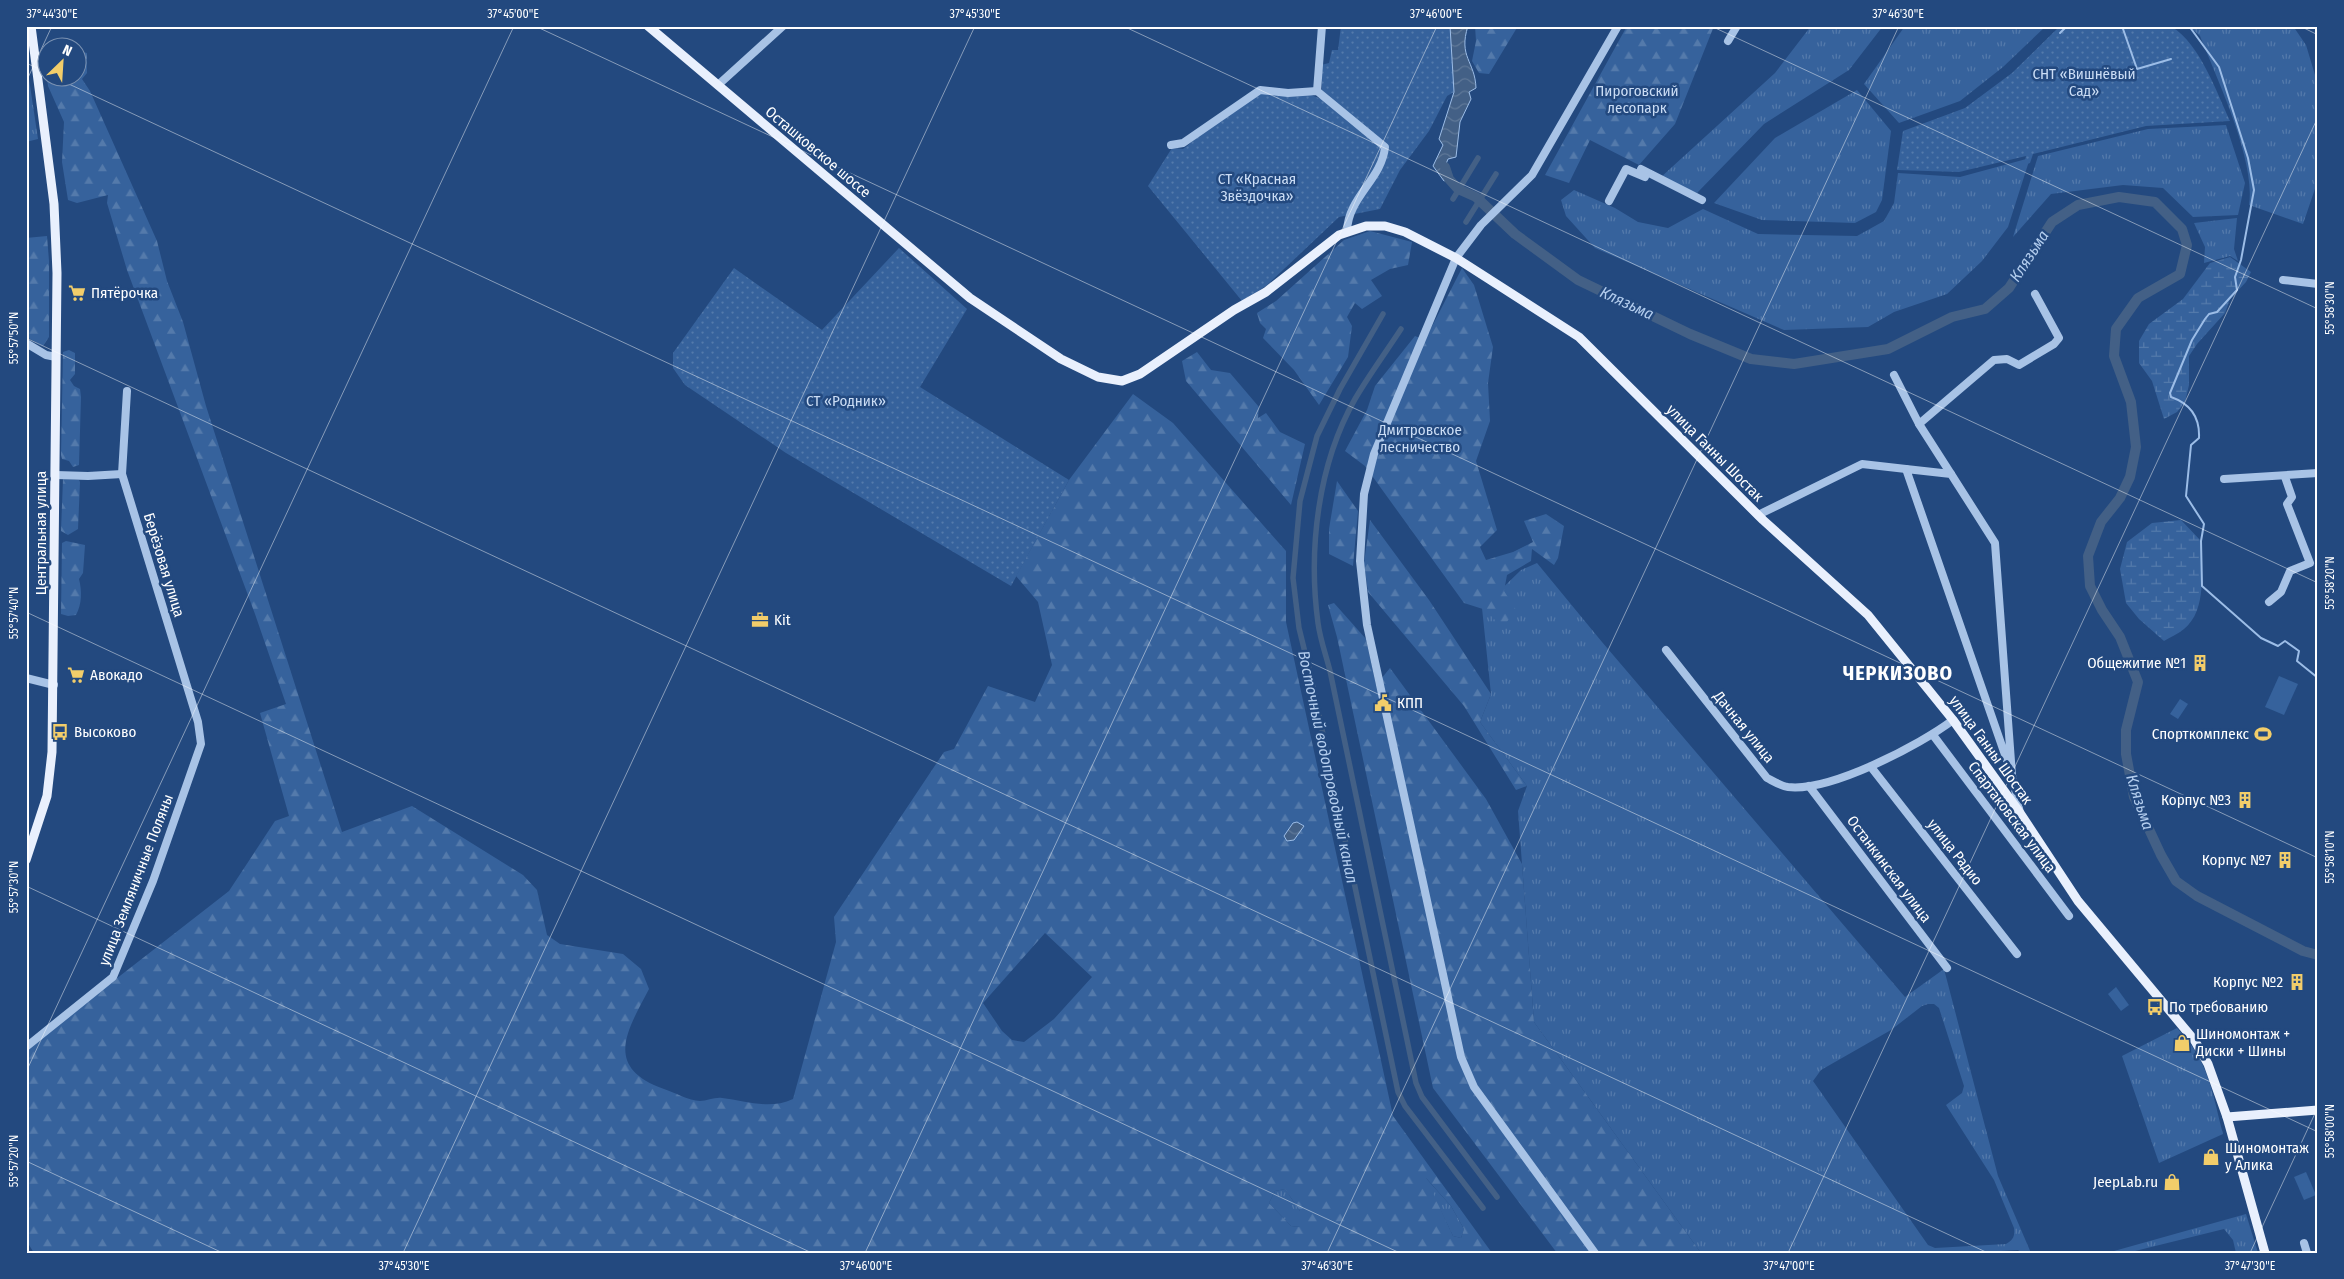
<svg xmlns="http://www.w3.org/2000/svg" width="2344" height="1279" font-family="'Fira Sans Condensed',sans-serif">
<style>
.grass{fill:url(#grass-tufts);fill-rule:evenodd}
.forest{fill:url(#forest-firs);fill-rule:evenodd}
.wetland{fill:url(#wetland-marsh)}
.park{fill:url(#park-dots)}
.pitch{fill:#36629c}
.water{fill:url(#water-waves);stroke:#9cbde7}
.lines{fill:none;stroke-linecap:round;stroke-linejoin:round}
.stream{stroke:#9cbde7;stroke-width:2}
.canal{stroke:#436086;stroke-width:5.5}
.river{stroke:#436086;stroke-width:10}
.minor{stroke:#a8c3e6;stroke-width:8}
.major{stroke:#e9f0fd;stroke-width:9}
.ticks{fill:none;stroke:#fff;stroke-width:1;stroke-opacity:0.45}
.labels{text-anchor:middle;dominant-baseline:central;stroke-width:5;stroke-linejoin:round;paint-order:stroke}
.park-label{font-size:15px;fill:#cbddf5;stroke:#23497f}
.street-label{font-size:15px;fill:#fff;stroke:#23497f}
.poi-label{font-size:15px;fill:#fff;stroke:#23497f;text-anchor:start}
.water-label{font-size:16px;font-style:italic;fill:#b3cdee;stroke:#23497f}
.district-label{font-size:20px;font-weight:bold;letter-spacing:1px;fill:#fff;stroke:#23497f}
.neatline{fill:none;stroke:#fff;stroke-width:2}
.ticks-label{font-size:12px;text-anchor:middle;fill:#fff}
</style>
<defs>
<pattern id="grass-tufts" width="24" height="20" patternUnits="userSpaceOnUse" patternTransform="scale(1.25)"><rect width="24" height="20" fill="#36629c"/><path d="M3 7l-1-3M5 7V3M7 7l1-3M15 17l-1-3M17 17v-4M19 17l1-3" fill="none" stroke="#547aab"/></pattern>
<pattern id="forest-firs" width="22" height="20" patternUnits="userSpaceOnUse" patternTransform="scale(1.25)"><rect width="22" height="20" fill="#36629c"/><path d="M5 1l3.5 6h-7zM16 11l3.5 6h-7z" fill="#547aab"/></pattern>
<pattern id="wetland-marsh" width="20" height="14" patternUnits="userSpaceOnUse" patternTransform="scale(1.25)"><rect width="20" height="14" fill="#36629c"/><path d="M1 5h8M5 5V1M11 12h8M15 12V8" fill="none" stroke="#547aab"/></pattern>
<pattern id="park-dots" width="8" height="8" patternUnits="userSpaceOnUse" patternTransform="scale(1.25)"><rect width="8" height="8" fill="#36629c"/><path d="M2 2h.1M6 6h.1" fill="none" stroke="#547aab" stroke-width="1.8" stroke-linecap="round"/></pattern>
<pattern id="water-waves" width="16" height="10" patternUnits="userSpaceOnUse" patternTransform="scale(1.25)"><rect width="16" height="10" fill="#436086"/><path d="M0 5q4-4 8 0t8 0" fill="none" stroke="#5f7898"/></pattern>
</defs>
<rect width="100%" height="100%" fill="#23497f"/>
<!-- grass -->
<g class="grass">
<polygon points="1811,26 1883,26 1849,70 1764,124 1697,193 1660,178 1775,73"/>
<polygon points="1905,26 2046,26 2003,67 1960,101 1899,123 1864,84"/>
<path d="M 2189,26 L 2293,26 L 2306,45 L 2318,85 L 2318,180 L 2303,224 L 2249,205 C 2256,161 2217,79 2200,36 Z"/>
<polygon points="26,59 38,139 26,142"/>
<polygon points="1857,90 1891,131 1882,200 1876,212 1855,223 1762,220 1714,203 1775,138"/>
<polygon points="2226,125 2245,183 2238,215 2193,217 2163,188 2123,185 2051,194 2013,237 2038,156 2148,129"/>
<polygon points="2030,158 2008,227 1982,261 1947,294 1894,312 1868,327 1784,330 1595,248 1566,216 1561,200 1574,190 1615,208 1638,222 1668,228 1703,209 1758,234 1857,236 1884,221 1894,203 1898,173 1960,177"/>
<polygon points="2237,218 2234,249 2238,261 2230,256 2204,263 2205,247 2194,223"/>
<path d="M 1537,563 L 1602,642 L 1905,997 L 1944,969 L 1998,1176 L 2031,1253 L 2022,1253 L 2018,1250 L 1966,1253 L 1701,1253 L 1534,1022 L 1518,811 L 1527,786 L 1480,722 L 1491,694 L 1482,608 L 1521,570 ZM 1928,1004 L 1934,1004 L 1939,1008 L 1964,1086 L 1962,1093 L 1946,1105 L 1994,1180 L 2014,1228 C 2015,1237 2013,1240 2006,1244 L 1935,1248 L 1928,1245 L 1813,1081 L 1821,1070 L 1891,1030 L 1922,1006 Z"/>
<path d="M 2177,1028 C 2209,1061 2212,1092 2223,1134 L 2159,1163 L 2122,1056 Z"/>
<polygon points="1424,1176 1451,1206 1464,1229 1461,1238 1453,1236"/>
<polygon points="1285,1189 1300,1211 1300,1227 1291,1226 1269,1203 1275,1191"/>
<polygon points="2246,1214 2258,1253 2236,1253 2233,1240 2224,1229 2127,1253 2107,1253"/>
</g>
<!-- forest -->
<g class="forest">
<polygon points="1475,26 1518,26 1489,74 1479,73 1472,61 1476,41"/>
<polygon points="1627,26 1714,26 1675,124 1639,165 1590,140 1569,183 1545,175"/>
<path d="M 45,46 L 53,47 L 48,48 L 48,78 L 78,78 L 78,51 L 87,53 L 87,73 L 82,79 L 90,91 L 157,241 L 167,281 L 183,322 L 206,406 L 342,832 L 412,806 L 523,875 L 537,890 L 547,935 L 560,944 L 623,954 L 641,969 L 649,989 C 627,1031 603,1067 664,1089 C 674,1092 689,1101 700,1101 C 707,1101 715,1097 722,1098 C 746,1101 770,1110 793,1099 L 836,942 L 834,917 L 944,752 L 954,749 L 988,686 L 1035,702 L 1052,665 L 1038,602 L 1016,576 L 1069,480 L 1133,394 L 1173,423 L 1286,551 L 1286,622 L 1393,1116 L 1492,1253 L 34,1253 L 26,1240 L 26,1049 L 229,891 L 275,821 L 289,816 L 260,713 L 286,704 L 255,614 L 127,270 L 107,203 L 108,195 L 77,203 L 68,200 L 62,162 L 64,122 L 48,86 L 43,50 ZM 1045,933 L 1092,977 L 1054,1019 L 1024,1042 L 1012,1040 L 1002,1031 L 983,1003 ZM 1426,1178 L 1451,1206 L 1464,1229 L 1461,1238 L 1453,1236 ZM 1285,1189 L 1300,1211 L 1300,1227 L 1291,1226 L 1269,1203 L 1275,1191 Z"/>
<polygon points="1370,231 1412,242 1408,265 1390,269 1371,280 1382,296 1362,309 1355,303 1347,317 1352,326 1348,357 1319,405 1294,370 1263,338 1266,329 1260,323 1257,313 1276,301 1344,240"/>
<polygon points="47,236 49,261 49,337 43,346 26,337 26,238"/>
<polygon points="1462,268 1474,285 1493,347 1488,383 1490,421 1476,461 1497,530 1480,547 1486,560 1513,552 1533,542 1524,521 1546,514 1564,526 1558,558 1554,565 1532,549 1531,561 1507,575 1504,591 1516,610 1502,628 1486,610 1464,603 1365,466 1345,451 1367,410 1375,386 1415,336 1425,340"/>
<polygon points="69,350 75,353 75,374 70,380 74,386 80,389 81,397 79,465 73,467 69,461 62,459 61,455 63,352"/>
<polygon points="1197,352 1211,370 1230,373 1259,407 1258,418 1266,413 1280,432 1305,444 1291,505 1186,381 1182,361"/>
<polygon points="63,479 79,480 80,482 78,529 68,535 61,531"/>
<polygon points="1337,481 1358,511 1353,566 1329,554 1329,529"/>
<polygon points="1370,520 1429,600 1491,694 1480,722 1527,786 1516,790 1464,706 1368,592 1364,563"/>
<path d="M 66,541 L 85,545 L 83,573 L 79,579 C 82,591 82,604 76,615 L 68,616 L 61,614 L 62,543 Z"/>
<polygon points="1334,603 1366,639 1376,685 1390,668 1486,799 1522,864 1534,1022 1701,1253 1557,1253 1433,1088 1337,637 1328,605"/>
</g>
<!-- wetland -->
<g class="wetland">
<polygon points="2230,257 2251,272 2246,282 2230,299 2225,313 2197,344 2189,356 2189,385 2185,402 2177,412 2164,419 2152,381 2139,363 2139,341 2149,324 2183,299 2210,263"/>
<path d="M 2181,520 L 2201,541 C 2201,568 2208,610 2184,629 C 2178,634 2170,637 2164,641 L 2139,619 L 2126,603 L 2120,569 L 2127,542 L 2152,523 Z"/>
</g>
<!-- park -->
<g class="park">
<polygon points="1341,26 1450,26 1454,92 1447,96 1429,131 1400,170 1380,209 1339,217 1266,286 1242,301 1148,186 1172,148 1183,149 1187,146 1203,132 1262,92 1311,95 1324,100 1329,96 1322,90 1321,65 1329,63 1332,50 1338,50"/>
<path d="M 2060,26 C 2076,26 2165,24 2172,27 C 2200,44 2217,93 2230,121 L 2146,126 L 2033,154 L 2030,163 L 2024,165 L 2026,156 L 1959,172 L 1897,170 L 1903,131 L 1965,108 L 2012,73 Z"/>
<polygon points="899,248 967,309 920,387 1069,480 1011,586 786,453 685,385 673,368 673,353 734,268 822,330"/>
</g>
<!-- pitch -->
<g class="pitch">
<polygon points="2279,676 2298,684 2284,715 2265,707"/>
<polygon points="2180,699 2188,704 2178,719 2170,714"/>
<polygon points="2116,987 2129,1005 2121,1011 2108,994"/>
<polygon points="2306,1172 2316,1195 2304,1200 2294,1177"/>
</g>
<!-- water -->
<g class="water">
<path d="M 1450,26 L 1468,26 C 1458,57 1475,61 1476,88 L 1469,92 L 1471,99 L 1460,122 L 1456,157 L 1448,159 L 1446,164 L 1452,178 L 1444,181 L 1433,166 L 1443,145 L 1439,139 L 1454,92 Z"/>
<polygon points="1297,822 1304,826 1294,840 1287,841 1284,836 1293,823"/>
</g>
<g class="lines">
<!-- stream -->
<g class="stream">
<polyline points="2122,26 2137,69 2171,59"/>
<path d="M 2189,26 L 2219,67 L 2248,158 L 2254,190 L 2241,260 L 2235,277 L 2237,290 L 2217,312 L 2209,314 L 2205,319 L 2192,340 L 2170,393 L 2171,397 C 2191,404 2200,417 2199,438 L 2191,445 L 2186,496 L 2204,524 L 2201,541 L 2202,586 L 2261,638 L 2278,646 L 2285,641 L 2299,651 L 2297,661 L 2318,678"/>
<polyline points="2060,33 2067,26"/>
</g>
<!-- canal -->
<g class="canal">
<polyline points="1453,199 1478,158"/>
<polyline points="1466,222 1496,174"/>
<polyline points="1383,314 1340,389 1317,436 1300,501 1293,578 1299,628 1311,677 1398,1092 1405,1106 1483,1208"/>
<path d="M 1401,329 C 1386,352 1369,375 1355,399 C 1318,464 1308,549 1318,623 C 1320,639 1326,655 1330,671 L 1416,1083 L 1422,1097 L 1497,1197"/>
</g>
<!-- river -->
<polyline class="river" points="1445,167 1449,179 1458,189 1476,197 1515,234 1578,280 1690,334 1751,359 1794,364 1888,349 1952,317 1985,309 2009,288 2052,222 2078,205 2119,197 2155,202 2182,229 2187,245 2180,274 2138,298 2116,329 2114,356 2131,402 2136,447 2130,477 2120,498 2101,522 2088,556 2090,586 2102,610 2120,637 2138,682 2126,730 2126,754 2134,797 2161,855 2176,881 2197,896 2303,951 2318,955"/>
<!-- minor -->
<g class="minor">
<polyline points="1728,41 1737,26"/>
<polyline points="718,85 783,26"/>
<polyline points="1317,91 1322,26"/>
<path d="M 1171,145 L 1183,143 L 1260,90 L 1288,93 L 1317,91 L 1385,147 C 1382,179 1348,197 1347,231"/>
<polyline points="1641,169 1702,200"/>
<polyline points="1609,201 1626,169 1645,177"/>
<polyline points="2283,280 2318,284"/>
<polyline points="26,343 46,355 56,357"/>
<polyline points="1894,375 1919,424"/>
<polyline points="1951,474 1919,424 1994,360 2007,359 2019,365 2054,344 2059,338 2035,294"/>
<polyline points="56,475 88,476 122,474"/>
<polyline points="2224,479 2318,473"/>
<polyline points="1758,515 1862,464 1906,469"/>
<polyline points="2269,602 2281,592 2290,571 2310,563 2287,504 2292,497 2285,477"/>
<path d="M 1666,650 L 1767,778 C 1773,781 1781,786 1788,787 C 1830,792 1920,745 1953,720"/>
<polyline points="26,678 54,685"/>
<polyline points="1933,735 2069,916"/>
<polyline points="1871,767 2017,954"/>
<polyline points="2012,775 1995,543 1951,474 1906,469 2012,775 2020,813"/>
<polyline points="1809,786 1947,968"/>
<polyline points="26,1047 113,977 153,881 201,744 198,722 122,474 127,391"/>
<polyline points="2304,1243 2307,1253"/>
<polyline points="1595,1253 1474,1087 1461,1057 1367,625 1360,561 1364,494 1374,454 1456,258 1481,225 1532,175 1618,26"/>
</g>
<!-- major -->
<g class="major">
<polyline points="648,26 970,298 1061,359 1098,377 1122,381 1140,374 1234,310 1266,292 1339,235 1366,226 1385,226 1405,232 1456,258 1579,337 1763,520 1868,615 1953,720 2020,813 2078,901 2195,1041 2208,1064 2227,1117 2265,1253"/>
<polyline points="26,860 47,796 52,752 57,273 54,204 31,26"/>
<polyline points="2227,1117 2318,1110"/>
</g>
</g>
<!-- ticks -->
<path class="ticks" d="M 535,26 L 2318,858M 1123,26 L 2318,583M 1711,26 L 2318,309M 2300,26 L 2318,35M 26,63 L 48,73M 56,78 L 2318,1132M 26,82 L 52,26M 26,338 L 1988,1253M 26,612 L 1400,1253M 26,886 L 812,1253M 26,1072 L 514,26M 26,1161 L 223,1253M 403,1253 L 975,26M 865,1253 L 1437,26M 1327,1253 L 1899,26M 1788,1253 L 2318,117M 2250,1253 L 2318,1107"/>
<!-- icons -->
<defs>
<g id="supermarket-bare" transform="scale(1.35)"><path d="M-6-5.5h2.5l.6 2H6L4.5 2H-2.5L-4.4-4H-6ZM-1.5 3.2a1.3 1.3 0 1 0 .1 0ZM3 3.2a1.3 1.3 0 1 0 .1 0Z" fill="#f2cd6a" stroke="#23497f" stroke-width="2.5" paint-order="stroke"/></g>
<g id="office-bare" transform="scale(1.35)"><path d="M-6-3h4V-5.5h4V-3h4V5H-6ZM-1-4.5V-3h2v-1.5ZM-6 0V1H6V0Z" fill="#f2cd6a" stroke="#23497f" stroke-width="2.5" paint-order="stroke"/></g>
<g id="building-bare" transform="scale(1.35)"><path d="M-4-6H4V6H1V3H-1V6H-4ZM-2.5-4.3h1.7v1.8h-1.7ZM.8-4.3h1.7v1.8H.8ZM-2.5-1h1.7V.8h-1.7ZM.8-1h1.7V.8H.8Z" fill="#f2cd6a" stroke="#23497f" stroke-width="2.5" paint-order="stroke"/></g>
<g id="civic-bare" transform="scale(1.35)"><path d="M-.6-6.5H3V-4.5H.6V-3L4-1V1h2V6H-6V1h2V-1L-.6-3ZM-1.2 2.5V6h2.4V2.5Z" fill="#f2cd6a" stroke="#23497f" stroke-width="2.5" paint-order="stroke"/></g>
<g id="bus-bare" transform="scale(1.35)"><path d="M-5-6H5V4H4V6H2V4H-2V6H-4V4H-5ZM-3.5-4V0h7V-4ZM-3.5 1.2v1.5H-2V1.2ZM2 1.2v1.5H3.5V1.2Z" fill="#f2cd6a" stroke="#23497f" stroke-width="2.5" paint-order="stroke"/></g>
<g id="stadium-bare" transform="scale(1.35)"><path d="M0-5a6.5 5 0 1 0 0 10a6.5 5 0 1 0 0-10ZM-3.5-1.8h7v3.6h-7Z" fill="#f2cd6a" stroke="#23497f" stroke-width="2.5" paint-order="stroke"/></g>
<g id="shop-bare" transform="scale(1.35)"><path d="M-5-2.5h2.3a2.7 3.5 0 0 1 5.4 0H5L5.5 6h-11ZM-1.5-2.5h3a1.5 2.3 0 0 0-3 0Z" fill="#f2cd6a" stroke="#23497f" stroke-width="2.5" paint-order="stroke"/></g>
</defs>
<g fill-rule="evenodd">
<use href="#supermarket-bare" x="77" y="293"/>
<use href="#office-bare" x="760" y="620"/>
<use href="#building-bare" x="2200" y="663"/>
<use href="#supermarket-bare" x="76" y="675"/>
<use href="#civic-bare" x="1383" y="703"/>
<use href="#bus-bare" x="60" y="732"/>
<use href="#stadium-bare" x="2263" y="734"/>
<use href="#building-bare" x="2245" y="800"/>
<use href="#building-bare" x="2285" y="860"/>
<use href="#building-bare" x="2297" y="982"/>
<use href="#bus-bare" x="2155" y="1007"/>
<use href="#shop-bare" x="2182" y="1043"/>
<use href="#shop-bare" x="2211" y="1157"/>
<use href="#shop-bare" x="2172" y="1182"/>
</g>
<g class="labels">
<!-- park labels -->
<g class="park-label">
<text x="2084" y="74">СНТ «Вишнёвый<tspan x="2084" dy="17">Сад»</tspan></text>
<text x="1637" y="91">Пироговский<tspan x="1637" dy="17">лесопарк</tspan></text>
<text x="1257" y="179">СТ «Красная<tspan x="1257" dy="17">Звёздочка»</tspan></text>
<text x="846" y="401">СТ «Родник»</text>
<text x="1420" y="430">Дмитровское<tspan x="1420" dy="17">лесничество</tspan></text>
</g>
<!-- street labels -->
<g class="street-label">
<text transform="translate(818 152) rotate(40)">Осташковское шоссе</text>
<text transform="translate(1715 453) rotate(45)">улица Ганны Шостак</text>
<text transform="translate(41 533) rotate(-90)">Центральная улица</text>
<text transform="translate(164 565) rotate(73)">Берёзовая улица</text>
<text transform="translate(1744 727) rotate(51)">Дачная улица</text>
<text transform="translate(1991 750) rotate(54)">улица Ганны Шостак</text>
<text transform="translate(2012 817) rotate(53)">Спартаковская улица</text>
<text transform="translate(1955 852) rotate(52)">улица Радио</text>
<text transform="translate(1889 869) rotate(53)">Останкинская улица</text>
<text transform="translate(136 880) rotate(-69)">улица Земляничные Поляны</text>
</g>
<!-- poi labels -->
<g class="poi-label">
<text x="91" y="293">Пятёрочка</text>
<text x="774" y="620">Kit</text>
<text x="2186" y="663" text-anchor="end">Общежитие №1</text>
<text x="90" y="675">Авокадо</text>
<text x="1397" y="703">КПП</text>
<text x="74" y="732">Высоково</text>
<text x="2249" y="734" text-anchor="end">Спорткомплекс</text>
<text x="2231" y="800" text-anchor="end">Корпус №3</text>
<text x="2271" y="860" text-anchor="end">Корпус №7</text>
<text x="2283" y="982" text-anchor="end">Корпус №2</text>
<text x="2169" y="1007">По требованию</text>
<text x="2196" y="1034">Шиномонтаж +<tspan x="2196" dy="17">Диски + Шины</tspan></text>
<text x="2225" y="1148">Шиномонтаж<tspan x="2225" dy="17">у Алика</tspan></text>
<text x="2158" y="1182" text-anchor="end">JeepLab.ru</text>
</g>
<!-- water labels -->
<g class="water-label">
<text transform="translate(2029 256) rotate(-57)">Клязьма</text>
<text transform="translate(1627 303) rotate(25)">Клязьма</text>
<text transform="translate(1328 767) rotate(78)">Восточный водопроводный канал</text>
<text transform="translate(2140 802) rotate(72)">Клязьма</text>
</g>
<!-- district labels -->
<g class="district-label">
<text x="1898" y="673">ЧЕРКИЗОВО</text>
</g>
</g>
<!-- border -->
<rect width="2344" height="1279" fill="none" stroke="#23497f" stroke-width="55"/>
<!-- north arrow -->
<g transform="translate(62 62) rotate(25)"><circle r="24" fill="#23497f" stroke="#7b92b2"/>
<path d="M0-4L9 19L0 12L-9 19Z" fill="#f2cd6a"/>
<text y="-8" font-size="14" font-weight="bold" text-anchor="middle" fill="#ffffff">N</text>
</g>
<rect x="28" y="28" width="2288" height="1224" class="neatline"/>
<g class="ticks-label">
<text x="52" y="18">37°44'30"E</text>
<text x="513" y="18">37°45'00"E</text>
<text x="975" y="18">37°45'30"E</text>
<text x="1436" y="18">37°46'00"E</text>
<text x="1898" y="18">37°46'30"E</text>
<text transform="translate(2330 308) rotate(-90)" y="4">55°58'30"N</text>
<text transform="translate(14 338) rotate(-90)" y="4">55°57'50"N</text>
<text transform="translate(2330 583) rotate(-90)" y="4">55°58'20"N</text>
<text transform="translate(14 613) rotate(-90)" y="4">55°57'40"N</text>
<text transform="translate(2330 857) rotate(-90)" y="4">55°58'10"N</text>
<text transform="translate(14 887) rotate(-90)" y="4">55°57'30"N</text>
<text transform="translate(2330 1131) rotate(-90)" y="4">55°58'00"N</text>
<text transform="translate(14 1161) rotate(-90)" y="4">55°57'20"N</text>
<text x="404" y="1270">37°45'30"E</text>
<text x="866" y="1270">37°46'00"E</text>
<text x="1327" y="1270">37°46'30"E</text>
<text x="1789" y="1270">37°47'00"E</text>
<text x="2250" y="1270">37°47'30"E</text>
</g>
</svg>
